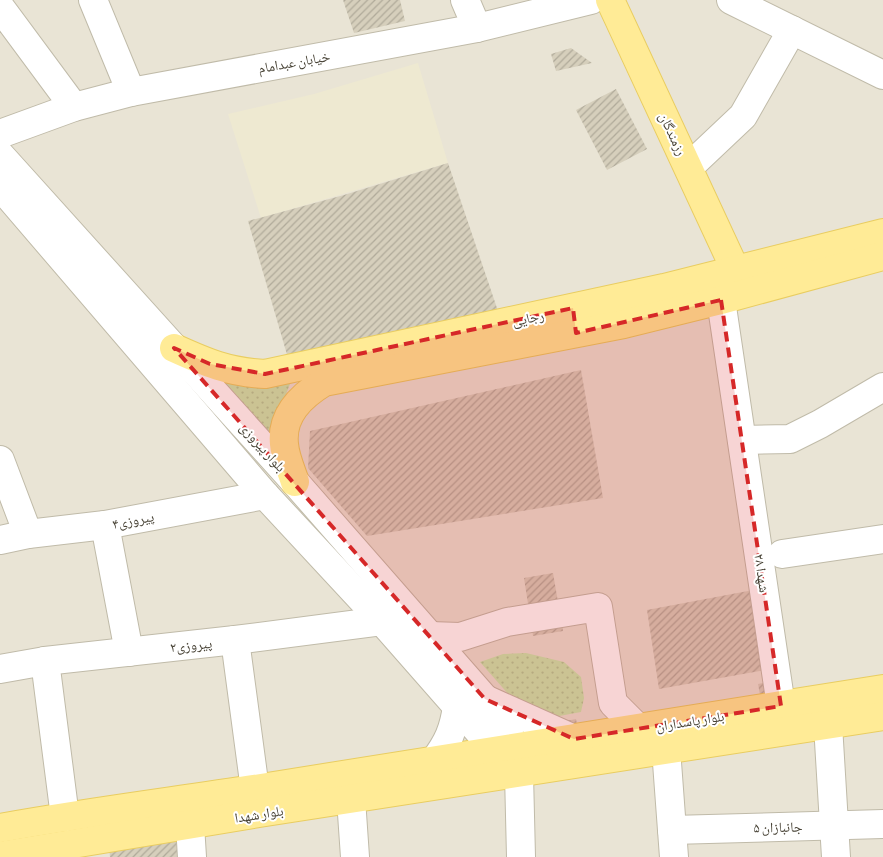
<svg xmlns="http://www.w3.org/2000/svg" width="883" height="857" font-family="'Asap Condensed','Noto Naskh Arabic',sans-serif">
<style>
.residential{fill:#e9e4d5}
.education{fill:#eee9d1}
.green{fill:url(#green-dots)}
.building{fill:url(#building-hatch)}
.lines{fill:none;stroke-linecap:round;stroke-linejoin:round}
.minor-casing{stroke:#c0bba9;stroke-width:30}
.major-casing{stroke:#e9cd61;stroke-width:30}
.minor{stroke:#fff;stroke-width:28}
.major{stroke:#ffeb96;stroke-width:28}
.marked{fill:#d62828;fill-opacity:0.2;stroke:#d62828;stroke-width:4;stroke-dasharray:10 6;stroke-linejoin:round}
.labels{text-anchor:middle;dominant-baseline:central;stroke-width:4;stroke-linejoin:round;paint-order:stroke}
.street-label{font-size:14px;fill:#484336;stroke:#fff}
</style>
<defs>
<pattern id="green-dots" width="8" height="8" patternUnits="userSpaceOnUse" patternTransform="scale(1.25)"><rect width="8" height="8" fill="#c9eaae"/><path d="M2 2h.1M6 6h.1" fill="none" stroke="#aeca96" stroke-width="1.8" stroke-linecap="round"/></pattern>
<pattern id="building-hatch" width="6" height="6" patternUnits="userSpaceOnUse" patternTransform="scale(1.25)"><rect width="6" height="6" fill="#d6cfbc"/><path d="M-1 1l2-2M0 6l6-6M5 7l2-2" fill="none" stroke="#b0aa9a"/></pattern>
</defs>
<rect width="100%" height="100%" fill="#f4f2e7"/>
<!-- residential -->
<rect class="residential" x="0" y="0" width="883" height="857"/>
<!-- education -->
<polygon class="education" points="418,63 448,163 261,218 228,114 314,94"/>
<!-- green -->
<g class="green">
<polygon points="218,381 290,384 270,435"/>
<polygon points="526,653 564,662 581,677 584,698 581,712 532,721 480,662 503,654"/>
</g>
<!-- building -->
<g class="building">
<polygon points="343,0 400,0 405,21 354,33"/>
<polygon points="571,48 592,63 556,71 551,54"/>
<polygon points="616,89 647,149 607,170 576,110"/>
<polygon points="448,163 499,314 288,358 248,221 344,195"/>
<polygon points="581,370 603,498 367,536 308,468 310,431"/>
<polygon points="553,573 563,631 533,636 524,578"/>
<polygon points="764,588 776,668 659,689 647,610"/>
<polygon points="768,682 770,693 760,695 758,684"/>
<polygon points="576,719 578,729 566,721"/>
<polygon points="180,837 192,857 110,857 109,848"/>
</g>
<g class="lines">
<!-- minor casing -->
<g class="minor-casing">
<g id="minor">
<polyline points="93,0 131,92"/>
<polyline points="465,0 477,28"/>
<polyline points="731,0 883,75"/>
<polyline points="0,7 74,107"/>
<polyline points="0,134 74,107 131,92 477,28 591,0"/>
<polyline points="0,155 295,482 485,699 517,748"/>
<polyline points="689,167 743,116 792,30"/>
<polyline points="0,186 265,495 382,621 497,752"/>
<polyline points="721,300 781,706"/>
<polyline points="742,440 790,439 820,424 883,387"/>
<polyline points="0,460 28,534"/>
<polyline points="105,525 129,652"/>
<polyline points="0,540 28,534 105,525 265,495"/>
<polyline points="782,554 883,539"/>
<polyline points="430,636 460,637 507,622 598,607 613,703 639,729"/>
<polyline points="235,640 258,812"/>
<polyline points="45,661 65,817"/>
<polyline points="0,669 45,661 235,640 382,621"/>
<polyline points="485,699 574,739"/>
<polyline points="828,725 836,857"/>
<polyline points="666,749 674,857"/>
<path d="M 434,761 C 448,743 454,729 457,706"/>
<polyline points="519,774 521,857"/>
<polyline points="351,799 355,857"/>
<polyline points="190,825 192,857"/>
<polyline points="672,830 883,824"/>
</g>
</g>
<!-- major casing -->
<g class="major-casing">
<g id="major">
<polyline points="610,0 735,269"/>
<path d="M 174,348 C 207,363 228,372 265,374 L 664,288 L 883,233"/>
<path d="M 295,482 C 291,470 285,457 284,444 C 281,415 301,396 324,382 L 624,324 L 721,300 L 883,256"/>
<path d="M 0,828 C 93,811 186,800 280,785 C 481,754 682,722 883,689"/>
<polyline points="0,856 259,813 883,716"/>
</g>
</g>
<!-- minor -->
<use href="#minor" class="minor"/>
<!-- major -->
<use href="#major" class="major"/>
</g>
<!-- marked area -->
<path class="marked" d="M 721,300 L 781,706 L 574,739 L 485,699 L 174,348 L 210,364 L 265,374 L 573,308 L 576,333 Z"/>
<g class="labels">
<!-- street labels -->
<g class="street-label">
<text transform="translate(294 62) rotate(-10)">خیابان عبدامام</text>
<text transform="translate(673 134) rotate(65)">رزمندگان</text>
<text transform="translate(528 318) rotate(-12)">رجایی</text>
<text transform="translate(263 447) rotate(48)">بلوار پیروزی</text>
<text transform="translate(133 520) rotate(-11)">پیروزی۴</text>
<text transform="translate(762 573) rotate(82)">شهدا ۲۸</text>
<text transform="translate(191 645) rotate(-6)">پیروزی۲</text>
<text transform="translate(690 721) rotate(-9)">بلوار پاسداران</text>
<text transform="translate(259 814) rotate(-9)">بلوار شهدا</text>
<text transform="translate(778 827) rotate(-1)">جانبازان ۵</text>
</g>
</g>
</svg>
